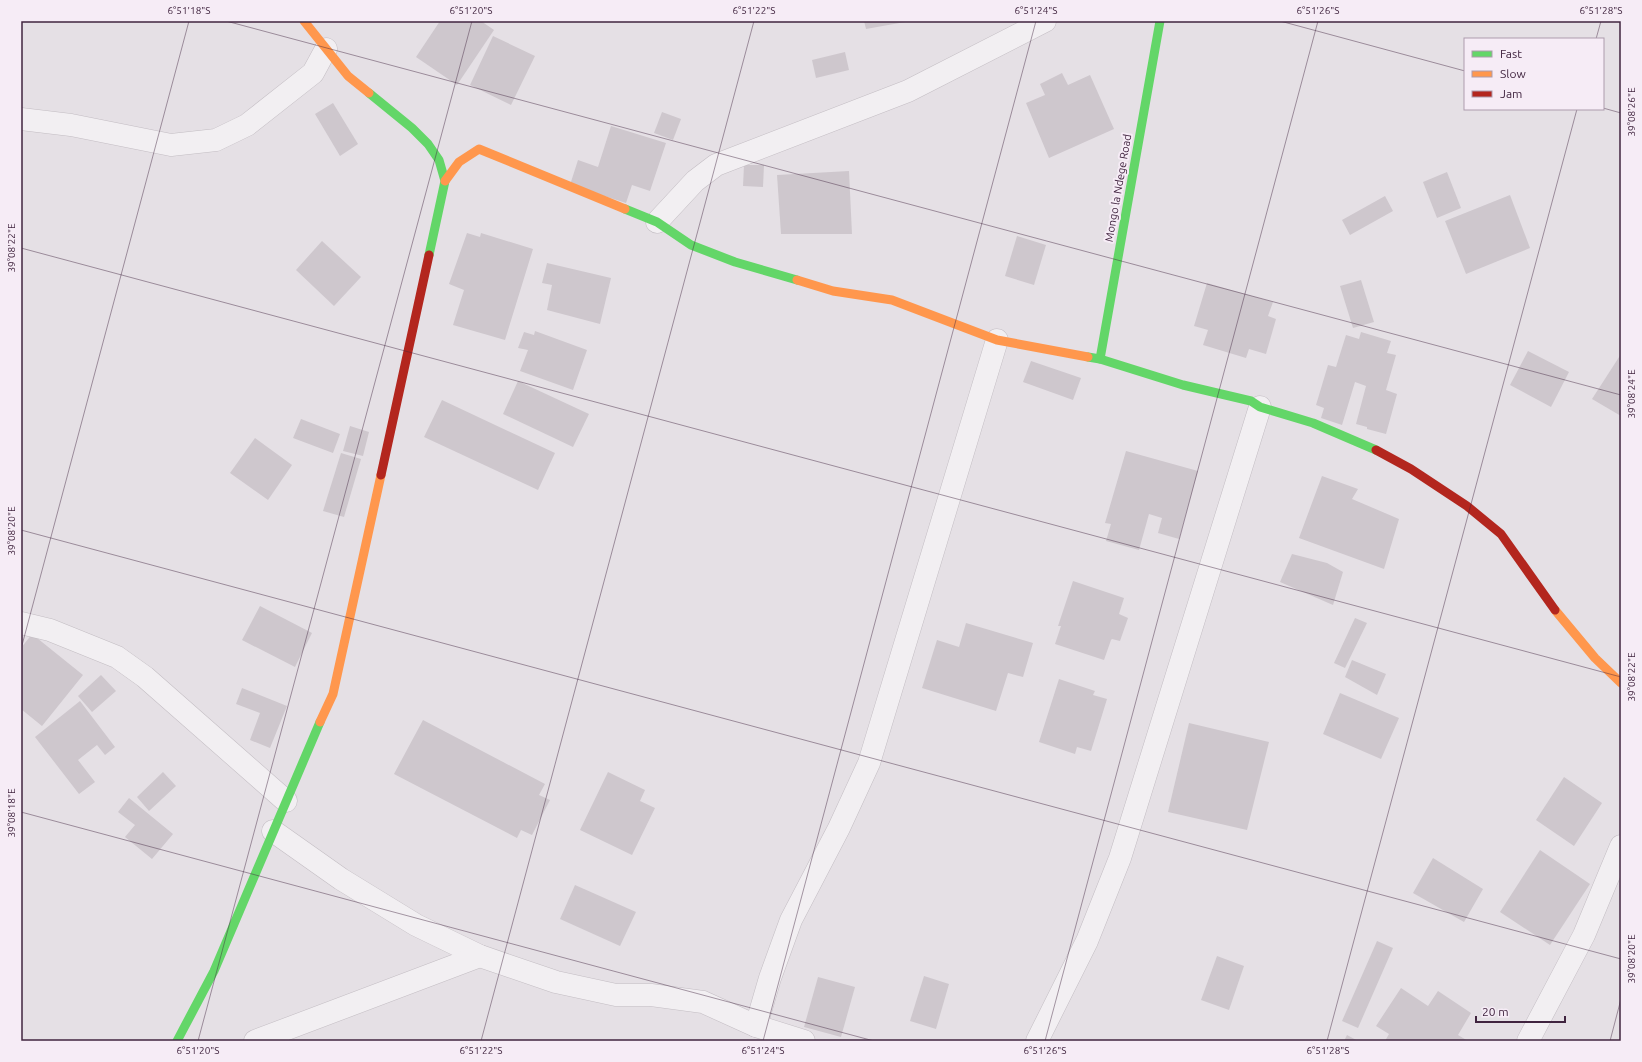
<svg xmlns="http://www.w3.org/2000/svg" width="1642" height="1062" font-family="Ubuntu,sans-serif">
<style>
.building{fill:#cec7cd}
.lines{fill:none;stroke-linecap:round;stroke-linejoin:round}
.street-casing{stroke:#c3bdc3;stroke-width:23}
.street{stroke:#f2eff2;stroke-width:22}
.fast{stroke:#63d668;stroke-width:9}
.slow{stroke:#ff974d;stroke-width:9}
.jam{stroke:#b3261e;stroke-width:9}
.ticks{fill:none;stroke:#40243f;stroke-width:1;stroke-opacity:0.45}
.labels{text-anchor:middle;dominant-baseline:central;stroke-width:4;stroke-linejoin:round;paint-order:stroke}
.street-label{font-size:11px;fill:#40243f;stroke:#f6ecf6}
.neatline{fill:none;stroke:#40243f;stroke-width:1.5}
.ticks-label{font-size:10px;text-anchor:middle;fill:#40243f}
</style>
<rect width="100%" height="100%" fill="#e5e0e5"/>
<!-- building -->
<g class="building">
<polygon points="440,21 481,21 494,30 457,85 416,57"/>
<polygon points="864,21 904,21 905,22 866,29"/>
<polygon points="493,36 535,56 511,105 470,85"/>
<polygon points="845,52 849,70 816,78 812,60"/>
<polygon points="1062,73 1068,85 1090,75 1114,129 1049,158 1026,103 1045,95 1040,84"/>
<polygon points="333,103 358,144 340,156 315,114"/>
<polygon points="662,112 681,119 673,140 654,133"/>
<polygon points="611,126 666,143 650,191 632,185 626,203 570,185 578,160 598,167"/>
<polygon points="744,165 764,165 763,187 743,186"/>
<polygon points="849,171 852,234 781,234 777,175"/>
<polygon points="1447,172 1461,208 1437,218 1423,182"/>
<polygon points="1510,195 1530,248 1466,274 1445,221"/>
<polygon points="1385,196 1393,211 1350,235 1342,220"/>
<polygon points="467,233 480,237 481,233 533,249 505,340 453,325 464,290 449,284"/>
<polygon points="1017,236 1046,245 1034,285 1005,276"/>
<polygon points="322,241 361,277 334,306 296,270"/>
<polygon points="547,263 611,278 600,324 547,310 552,285 542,283"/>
<polygon points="1361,280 1374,322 1353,328 1340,286"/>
<polygon points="1207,283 1273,302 1268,316 1276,319 1266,354 1249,349 1246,358 1203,345 1208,330 1194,326"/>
<polygon points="535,331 587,350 573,390 520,371 528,350 518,348 524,332 534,335"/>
<polygon points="1361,332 1391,341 1387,353 1396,355 1386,390 1397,394 1386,434 1367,429 1367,427 1356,424 1366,386 1355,382 1342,425 1321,418 1324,408 1316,405 1328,365 1336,367 1346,335 1359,339"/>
<polygon points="1528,351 1569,372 1551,407 1510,385"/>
<polygon points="1621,354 1621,416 1592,399"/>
<polygon points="1031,361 1081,378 1073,400 1023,382"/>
<polygon points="518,381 589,414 573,447 503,414"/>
<polygon points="442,400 555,453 538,490 424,437"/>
<polygon points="301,419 340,434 333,453 293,438"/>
<polygon points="350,426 369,432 363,456 343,451"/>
<polygon points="255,438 292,465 268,500 230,473"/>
<polygon points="1126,451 1198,471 1179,539 1158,533 1162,518 1149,514 1139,550 1106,541 1111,524 1105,523"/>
<polygon points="341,453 361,459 344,517 323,511"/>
<polygon points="1322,476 1358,489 1352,499 1399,519 1384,569 1299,538"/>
<polygon points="1292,554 1327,563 1343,572 1333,605 1280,582"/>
<polygon points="1073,581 1124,598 1119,614 1128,618 1120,641 1112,639 1111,640 1104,660 1055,644 1061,626 1058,626"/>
<polygon points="260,606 312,633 295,667 242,640"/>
<polygon points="1355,618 1367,623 1345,668 1334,663"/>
<polygon points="966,623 1033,643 1023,677 1008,673 996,711 922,688 937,640 959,647"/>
<polygon points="32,634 83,675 42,726 21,709 21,648"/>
<polygon points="1352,660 1386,674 1377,695 1345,677"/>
<polygon points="101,675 116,691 92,712 78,696"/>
<polygon points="1059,679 1095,691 1093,695 1107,699 1091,751 1077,747 1075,754 1039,742"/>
<polygon points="242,688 287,706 270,748 250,740 260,713 236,704"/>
<polygon points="1340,693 1399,718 1381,759 1323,734"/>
<polygon points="80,701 115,747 105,755 97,745 78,760 95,782 79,794 35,737"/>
<polygon points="423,720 545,784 539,795 550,800 532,835 521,830 517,838 394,774"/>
<polygon points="1189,723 1269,742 1247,830 1168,812"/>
<polygon points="163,772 176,786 149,811 137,797"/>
<polygon points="608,772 645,790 640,801 655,808 632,855 580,830"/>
<polygon points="1564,777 1602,803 1574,846 1536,820"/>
<polygon points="129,798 173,834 152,859 125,837 135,825 118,812"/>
<polygon points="1540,850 1590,884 1550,945 1500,912"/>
<polygon points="1433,858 1483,889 1464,922 1413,893"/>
<polygon points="575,885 636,912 620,946 560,919"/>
<polygon points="1377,941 1393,948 1358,1028 1342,1021"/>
<polygon points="1217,956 1244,966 1229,1010 1201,1000"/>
<polygon points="924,976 949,984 936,1029 910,1021"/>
<polygon points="818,977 855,987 841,1037 804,1027"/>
<polygon points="1401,988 1428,1006 1438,991 1471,1013 1458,1035 1468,1041 1385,1041 1389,1034 1376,1026"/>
<polygon points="1347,1035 1358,1041 1344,1041"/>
</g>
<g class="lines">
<!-- street casing -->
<g class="street-casing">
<g id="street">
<polyline points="21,119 71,125 171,145 216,140 247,125 313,73 326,49"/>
<polyline points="657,222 695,181 716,165 908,91 1045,21"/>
<polyline points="21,623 50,630 117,657 145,677 286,801"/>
<polyline points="273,831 341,879 416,925 480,956 556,982 616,995 651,995 703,1002 756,1026 804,1041"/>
<polyline points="756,1026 770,978 791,920 839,828 869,763 997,340"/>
<polyline points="255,1041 480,956"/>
<polyline points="1037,1041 1087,941 1120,858 1260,407"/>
<polyline points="1528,1041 1584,935 1621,846"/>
</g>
</g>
<!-- street -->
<use href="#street" class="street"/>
<!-- fast -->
<g class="fast">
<polyline points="369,93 412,128 428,144 439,160 445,181 429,255"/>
<polyline points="625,209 657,222 691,245 735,262 797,280"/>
<polyline points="1088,357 1100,359 1183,385 1251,401 1260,407 1313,423 1376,450"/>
<polyline points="1100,359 1160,21"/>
<polyline points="177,1041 214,971 320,722"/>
</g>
<!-- slow -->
<g class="slow">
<polyline points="304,21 348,76 369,93"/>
<polyline points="445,181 459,162 479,149 625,209"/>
<polyline points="797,280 833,291 892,300 997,340 1088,357"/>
<polyline points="1555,610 1595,658 1621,683"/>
<polyline points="320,722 333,694 381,475"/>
</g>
<!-- jam -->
<g class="jam">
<polyline points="1376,450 1411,469 1467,506 1501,534 1555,610"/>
<polyline points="381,475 429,255"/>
</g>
</g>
<!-- ticks -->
<path class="ticks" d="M 226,21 L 1621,395M 1280,21 L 1465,71M 1596,39 L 1601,21M 1603,108 L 1621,113M 21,248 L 1621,677M 21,530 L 1621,959M 21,649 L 189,21M 21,812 L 874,1041M 198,1041 L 472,21M 481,1041 L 754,21M 763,1041 L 1036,21M 1045,1041 L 1318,21M 1327,1041 L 1577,109M 1610,1041 L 1621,999"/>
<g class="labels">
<!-- street labels -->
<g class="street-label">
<text transform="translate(1118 188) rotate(-80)">Mongo la Ndege Road</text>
</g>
</g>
<!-- border -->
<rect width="1642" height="1062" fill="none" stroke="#f6ecf6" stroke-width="44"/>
<!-- legend -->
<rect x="1464" y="38" width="140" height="72" fill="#f6ecf6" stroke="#ad9cad"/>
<rect x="1472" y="51" width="20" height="6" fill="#63d668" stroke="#ad9cad"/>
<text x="1500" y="58" font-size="12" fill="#40243f">Fast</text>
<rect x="1472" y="71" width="20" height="6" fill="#ff974d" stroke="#ad9cad"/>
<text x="1500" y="78" font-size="12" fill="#40243f">Slow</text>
<rect x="1472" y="91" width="20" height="6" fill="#b3261e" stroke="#ad9cad"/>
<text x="1500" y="98" font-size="12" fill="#40243f">Jam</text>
<!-- scale -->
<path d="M1476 1016v6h89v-6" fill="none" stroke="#40243f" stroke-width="2"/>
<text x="1482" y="1016" font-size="12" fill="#40243f" stroke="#f6ecf6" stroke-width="3" paint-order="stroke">20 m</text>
<rect x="22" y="22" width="1598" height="1018" class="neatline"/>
<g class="ticks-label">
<text x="189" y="14">6°51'18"S</text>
<text x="471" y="14">6°51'20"S</text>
<text x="754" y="14">6°51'22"S</text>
<text x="1036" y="14">6°51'24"S</text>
<text x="1318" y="14">6°51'26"S</text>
<text x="1601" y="14">6°51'28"S</text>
<text transform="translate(1631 112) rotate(-90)" y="4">39°08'26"E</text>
<text transform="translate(11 248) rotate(-90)" y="4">39°08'22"E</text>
<text transform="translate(1631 394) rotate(-90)" y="4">39°08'24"E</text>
<text transform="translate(11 531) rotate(-90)" y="4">39°08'20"E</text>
<text transform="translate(1631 677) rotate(-90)" y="4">39°08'22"E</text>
<text transform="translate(11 813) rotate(-90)" y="4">39°08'18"E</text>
<text transform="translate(1631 959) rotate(-90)" y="4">39°08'20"E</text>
<text x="198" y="1054">6°51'20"S</text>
<text x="481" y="1054">6°51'22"S</text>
<text x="763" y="1054">6°51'24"S</text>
<text x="1045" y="1054">6°51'26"S</text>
<text x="1328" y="1054">6°51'28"S</text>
</g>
</svg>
